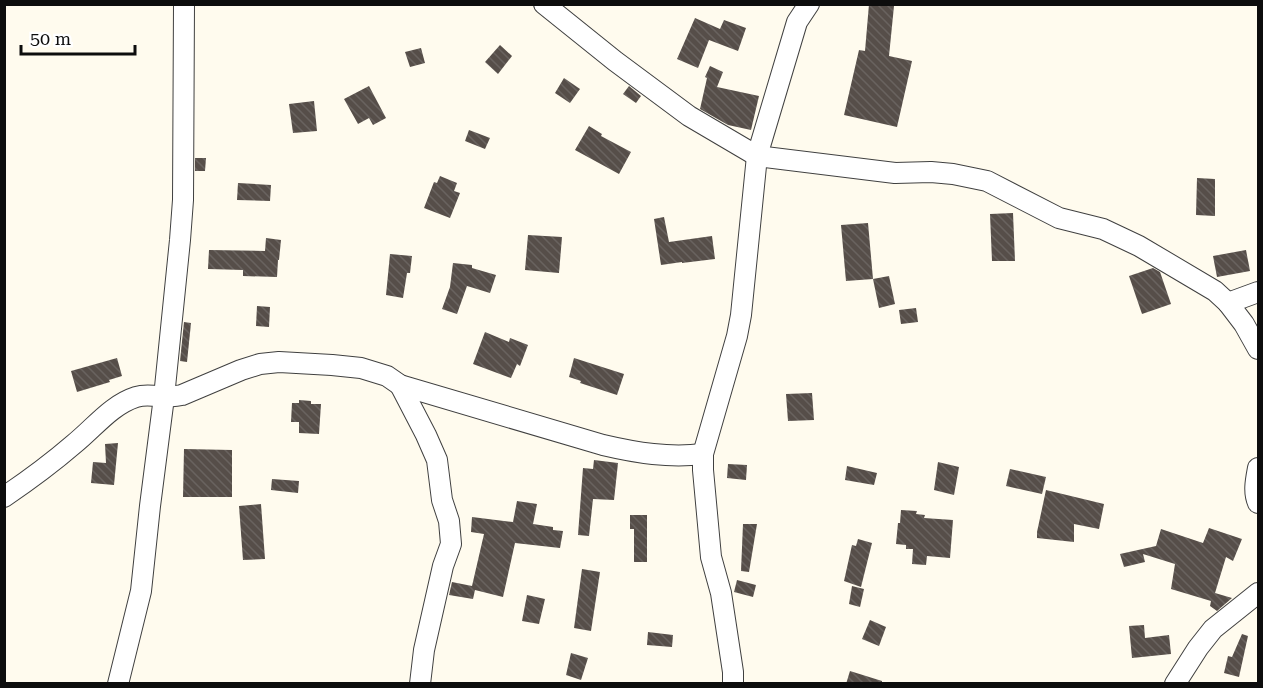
<svg xmlns="http://www.w3.org/2000/svg" width="1263" height="688" font-family="'Roboto Serif',serif">
<style>
.building{fill:url(#building-back-hatch)}
.lines{fill:none;stroke-linecap:round;stroke-linejoin:round}
.minor-casing{stroke:#404040;stroke-width:22}
.minor{stroke:#fff;stroke-width:20}
</style>
<defs>
<pattern id="building-back-hatch" width="6" height="6" patternUnits="userSpaceOnUse" patternTransform="scale(1.5)"><rect width="6" height="6" fill="#564e49"/><path d="M-1 5l2 2M0 0l6 6M5-1l2 2" fill="none" stroke="#69635f"/></pattern>
</defs>
<rect width="100%" height="100%" fill="#fffbee"/>
<!-- building -->
<g class="building">
<polygon points="869,4 894,6 889,56 912,61 897,127 844,115 859,50 865,51"/>
<polygon points="695,18 720,29 724,20 746,28 738,51 709,40 698,68 677,59"/>
<polygon points="500,45 512,56 498,74 485,62"/>
<polygon points="421,48 425,63 410,67 405,52"/>
<polygon points="710,66 723,72 717,87 759,96 751,130 728,125 700,109 707,78 705,77"/>
<polygon points="564,78 580,89 570,103 555,93"/>
<polygon points="369,86 386,118 373,125 369,118 358,124 344,99"/>
<polygon points="629,86 641,96 636,103 623,94"/>
<polygon points="314,101 317,131 293,133 289,104"/>
<polygon points="589,126 602,134 601,136 631,152 619,174 575,150"/>
<polygon points="469,130 490,138 485,149 465,141"/>
<polygon points="195,158 206,158 205,171 195,171"/>
<polygon points="440,176 457,183 454,191 460,193 450,218 424,208 434,182 437,183"/>
<polygon points="1197,178 1215,179 1215,216 1196,215"/>
<polygon points="238,183 271,185 270,201 237,200"/>
<polygon points="1013,213 1015,261 992,261 990,214"/>
<polygon points="664,217 669,242 712,236 715,259 682,263 682,262 661,265 654,219"/>
<polygon points="868,223 873,279 846,281 841,225"/>
<polygon points="528,235 562,237 559,273 525,270"/>
<polygon points="266,238 281,240 279,260 278,260 277,277 243,276 243,270 208,269 209,250 265,251"/>
<polygon points="1246,250 1250,271 1217,277 1213,256"/>
<polygon points="390,254 412,256 410,273 407,273 403,298 386,295"/>
<polygon points="453,263 472,265 472,268 496,275 490,293 467,286 457,314 442,309 450,287"/>
<polygon points="1153,268 1160,272 1171,304 1142,314 1129,276"/>
<polygon points="889,276 895,304 879,308 873,279"/>
<polygon points="257,306 270,307 269,327 256,326"/>
<polygon points="916,308 918,322 901,324 899,310"/>
<polygon points="184,322 191,323 187,362 180,361"/>
<polygon points="485,332 509,342 510,338 528,345 520,366 517,364 511,378 473,364"/>
<polygon points="117,358 122,376 109,380 110,382 77,392 71,371"/>
<polygon points="574,358 624,374 617,395 580,383 581,381 569,377"/>
<polygon points="812,393 814,420 788,421 786,394"/>
<polygon points="299,400 311,401 311,404 321,404 319,434 299,433 299,422 291,422 292,403 299,403"/>
<polygon points="118,443 114,485 91,483 93,462 106,463 105,444"/>
<polygon points="184,449 232,450 232,497 183,497"/>
<polygon points="594,460 618,463 614,500 593,499 589,536 578,535 583,468 593,469"/>
<polygon points="938,462 959,467 954,495 934,490"/>
<polygon points="728,464 747,465 746,480 727,478"/>
<polygon points="847,466 877,473 874,485 845,480"/>
<polygon points="1010,469 1046,477 1042,494 1006,486"/>
<polygon points="272,479 299,481 298,493 271,490"/>
<polygon points="1046,490 1104,504 1099,529 1074,524 1074,542 1037,538 1037,532"/>
<polygon points="517,501 537,504 533,524 553,527 553,530 563,531 560,548 515,543 503,597 475,590 473,599 449,595 452,582 472,586 484,534 471,532 472,517 513,522"/>
<polygon points="261,504 265,559 243,560 239,506"/>
<polygon points="901,510 917,511 916,514 925,515 924,518 953,520 950,558 927,556 926,565 912,564 913,549 906,549 906,545 896,544 898,523 900,523"/>
<polygon points="630,515 647,515 647,562 634,562 634,529 630,529"/>
<polygon points="743,524 757,524 749,572 741,571"/>
<polygon points="1209,528 1242,539 1233,561 1226,557 1215,593 1232,598 1217,611 1210,606 1211,601 1171,589 1175,564 1143,554 1145,562 1124,567 1120,554 1156,546 1161,529 1203,543"/>
<polygon points="858,539 872,543 861,587 844,581 852,545 856,546"/>
<polygon points="582,569 600,572 591,631 574,628"/>
<polygon points="737,580 756,585 753,597 734,592"/>
<polygon points="852,586 864,589 860,607 849,604"/>
<polygon points="527,595 545,599 539,624 522,621"/>
<polygon points="870,620 886,627 879,646 862,639"/>
<polygon points="1144,625 1145,638 1169,635 1171,654 1132,658 1129,626"/>
<polygon points="648,632 673,635 672,647 647,645"/>
<polygon points="1242,634 1248,636 1239,677 1224,673 1228,656 1232,657"/>
<polygon points="571,653 588,658 581,680 566,675"/>
<polygon points="850,671 882,681 882,684 846,684"/>
</g>
<g class="lines">
<!-- minor casing -->
<g class="minor-casing">
<g id="minor">
<polyline points="544,4 615,61 689,116 757,156 895,173 931,172 953,174 987,181 1059,218 1103,229 1139,246 1215,291 1228,303 1244,324 1258,349"/>
<polyline points="1228,303 1258,292"/>
<polyline points="400,385 426,435 437,460 442,500 449,521 451,544 443,566 424,650 420,684"/>
<path d="M 1258,468 C 1256,479 1253,492 1258,503"/>
<path d="M 4,497 C 29,480 52,463 74,444 C 94,428 111,405 136,397 C 146,394 155,396 164,397 C 170,397 176,396 182,395 L 241,370 L 260,364 L 279,362 L 332,365 L 361,368 L 387,376 L 400,385 L 603,445 C 637,453 669,458 703,454"/>
<polyline points="118,684 141,591 150,506 164,397 180,240 183,200 184,4"/>
<polyline points="733,684 733,672 721,593 711,557 703,470 703,454 737,336 741,315 757,156 797,22 809,4"/>
<polyline points="1175,684 1198,648 1213,629 1258,593"/>
</g>
</g>
<!-- minor -->
<use href="#minor" class="minor"/>
</g>
<!-- border -->
<rect width="1263" height="688" fill="none" stroke="#0d0d0d" stroke-width="12"/>
<!-- scale -->
<path d="M21 45v9h114v-9" fill="none" stroke="#0d0d0d" stroke-width="3"/>
<text x="30" y="45" font-size="18" fill="#0d0d0d" stroke="#ffffff" stroke-width="4.5" paint-order="stroke">50 m</text>
</svg>
